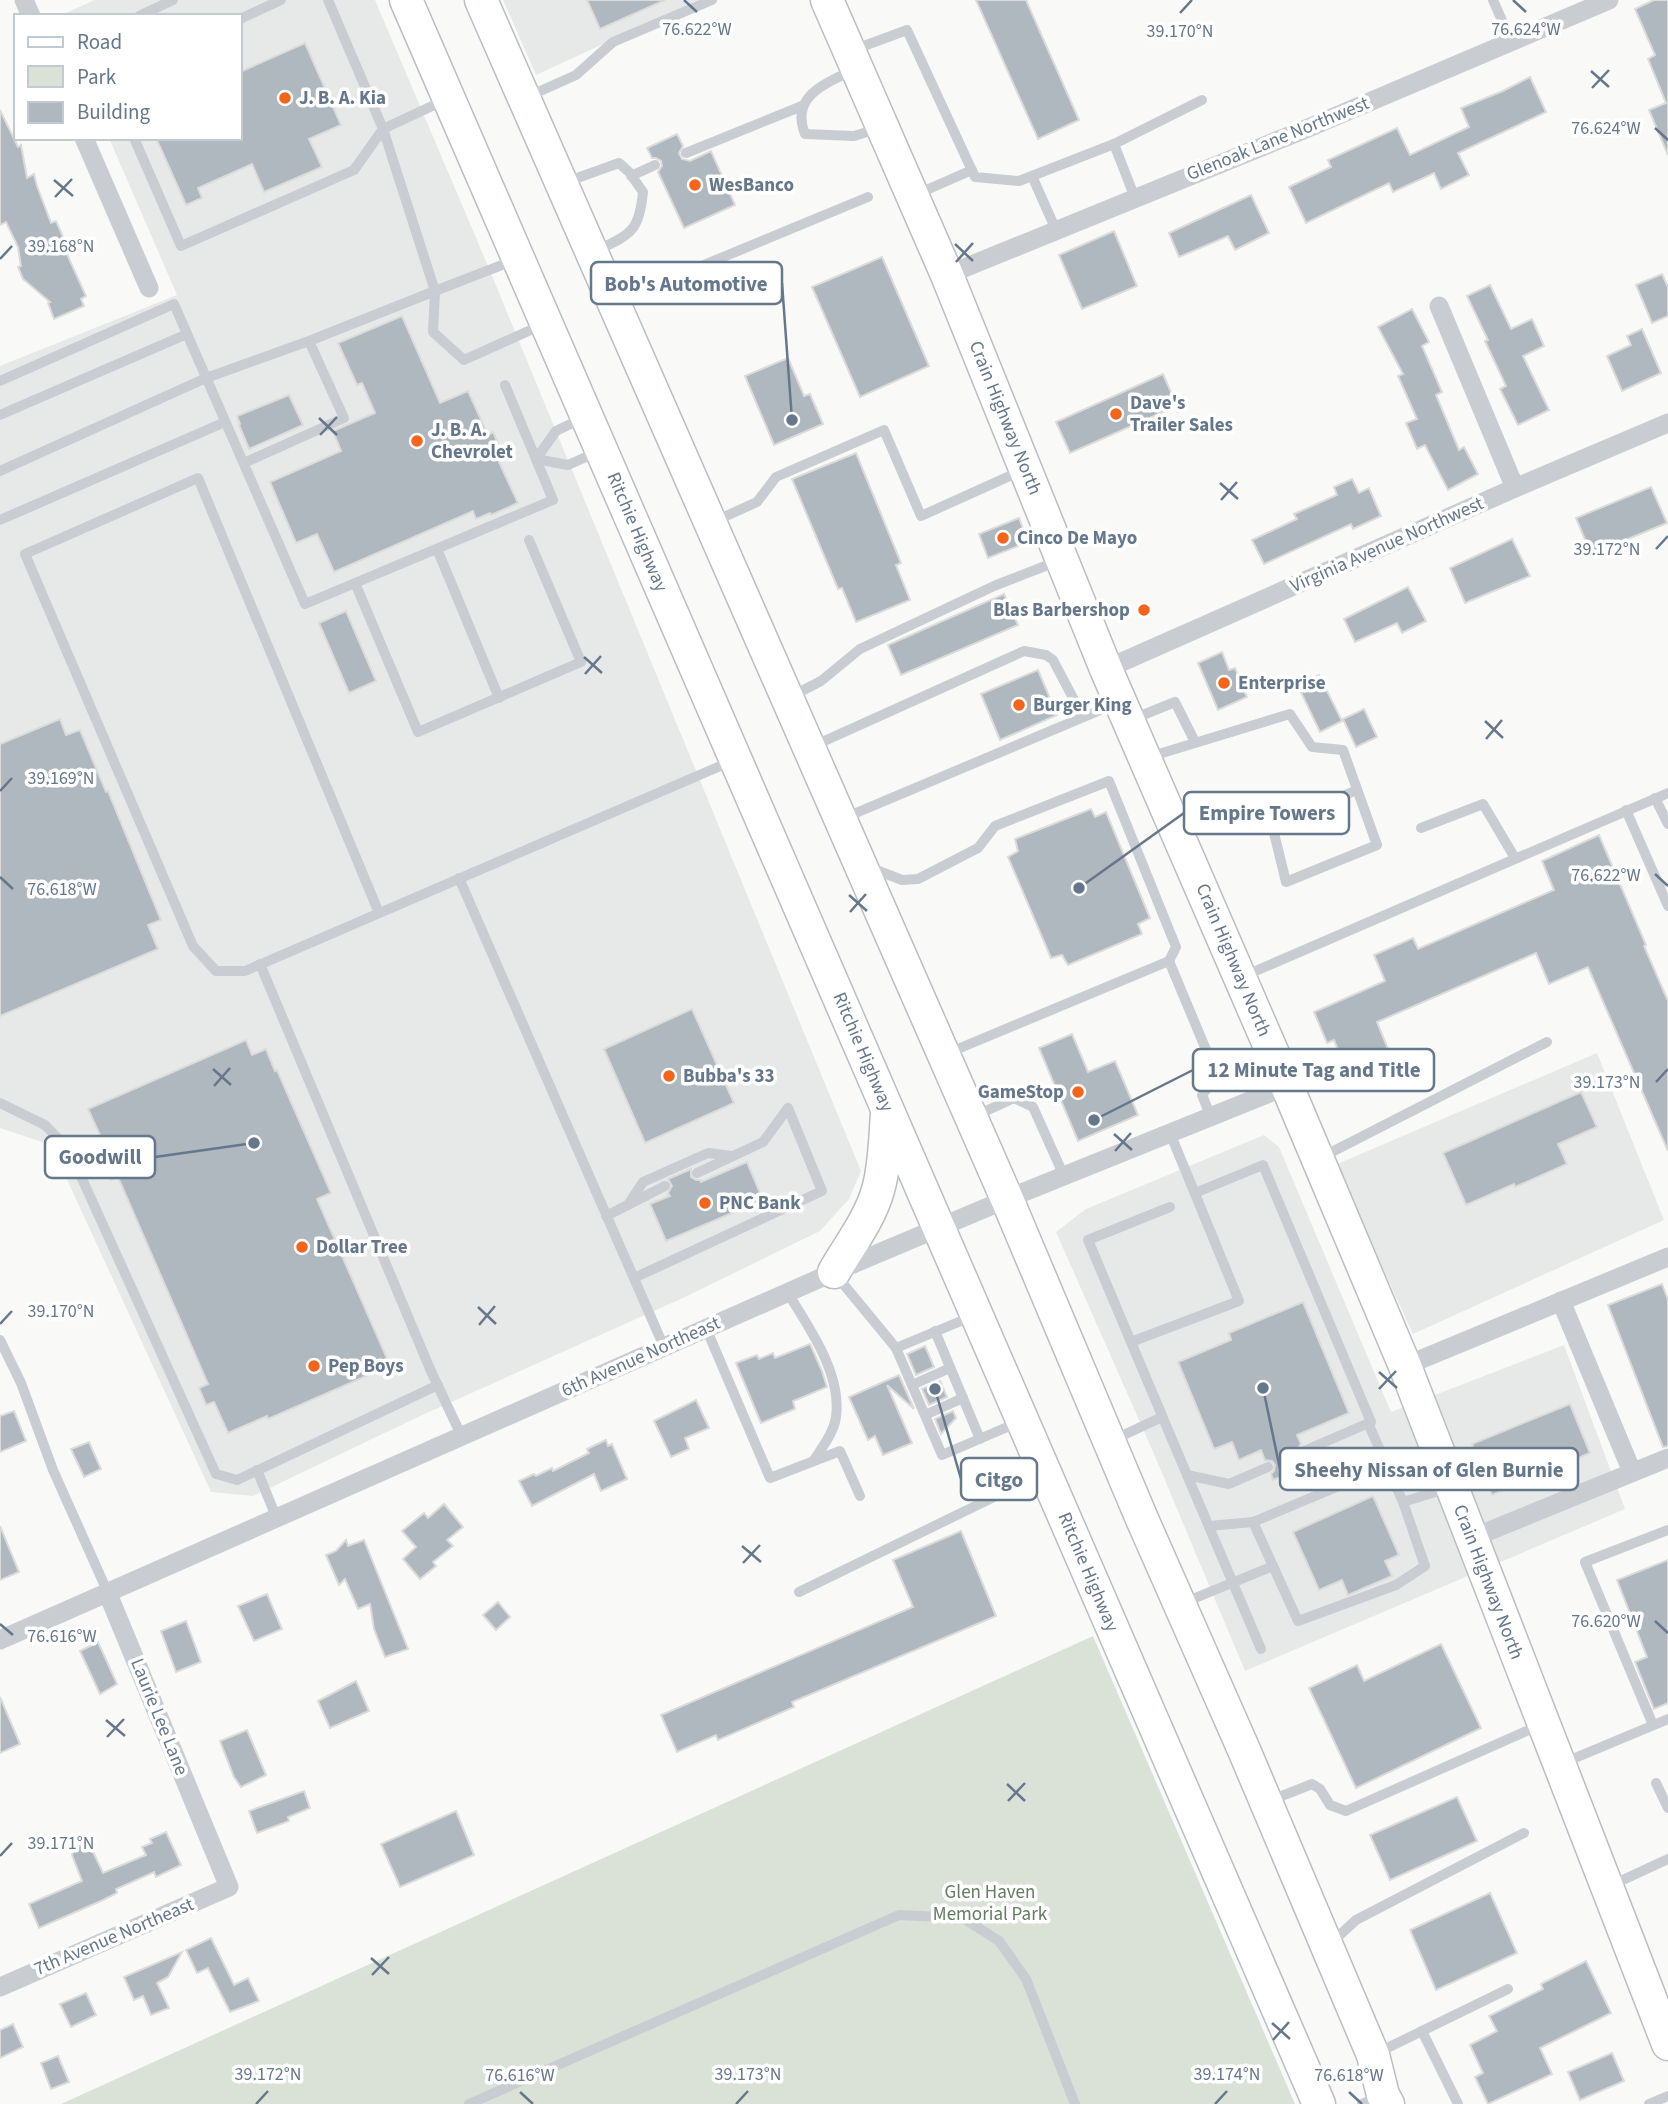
<svg xmlns="http://www.w3.org/2000/svg" width="1668" height="2104" font-family="'Source Sans 3',sans-serif">
<style>
.built{fill:#e7e9e8}
.green{fill:#dae2d8}
.building{fill:#afb7bf;stroke:#dbdcd9;stroke-width:2}
.lines{fill:none;stroke-linecap:round;stroke-linejoin:round}
.primary-casing{stroke:#b9bec2;stroke-width:35}
.service{stroke:#c9cdd1;stroke-width:10}
.minor{stroke:#c9cdd1;stroke-width:19}
.primary{stroke:#fff;stroke-width:32}
.ticks{fill:none;stroke:#65778b;stroke-width:2.5}
.poi-dot{fill:#f5641b;stroke:#fff;stroke-width:2.5}
.labels{text-anchor:middle;dominant-baseline:central;stroke-width:7;stroke-linejoin:round;paint-order:stroke}
.poi-label{font-size:19px;font-weight:bold;fill:#65778b;stroke:#fff;text-anchor:start}
.street-label{font-size:19px;fill:#65778b;stroke:#fff}
.park-label{font-size:19px;fill:#647c61;stroke:#fff}
.ticks-label{font-size:18px;text-anchor:middle;fill:#65778b;stroke:#fff;stroke-width:7;stroke-linejoin:round;paint-order:stroke}
.leader{fill:none;stroke:#65778b;stroke-width:2.5}
.callout-dot{fill:#65778b;stroke:#fff;stroke-width:2.5}
.callout{fill:#fff;stroke:#65778b;stroke-width:2.5}
.callout-label{font-size:21px;text-anchor:middle;font-weight:bold;fill:#65778b}
</style>
<rect width="100%" height="100%" fill="#f9faf7"/>
<!-- built -->
<g class="built">
<polygon points="94,0 375,0 488,266 861,1171 849,1199 820,1231 685,1297 418,1417 253,1496 211,1492 51,1145 0,1128 0,366 177,295 109,138 240,138 240,16 60,16"/>
<polygon points="503,0 699,0 536,75"/>
<polygon points="1597,1053 1664,1220 1413,1334 1335,1165"/>
<polygon points="1264,1135 1279,1147 1391,1412 1564,1345 1625,1509 1245,1671 1154,1454 1056,1232 1086,1209"/>
</g>
<!-- green -->
<polygon class="green" points="1093,1636 1295,2104 61,2104"/>
<!-- building -->
<g class="building">
<polygon points="587,0 665,0 600,29"/>
<polygon points="976,0 1026,0 1079,120 1038,139"/>
<polygon points="1654,0 1668,0 1668,155 1649,110 1666,103 1648,59 1655,55 1635,9"/>
<polygon points="305,43 341,125 309,139 322,167 264,192 252,164 198,188 202,198 186,205 156,138 240,138 240,72"/>
<polygon points="1530,77 1546,112 1458,153 1469,175 1441,189 1434,173 1393,192 1389,183 1306,223 1289,187 1331,167 1328,160 1397,128 1410,155 1469,127 1461,108 1503,91"/>
<polygon points="0,110 18,147 21,145 27,178 34,174 37,186 51,223 56,221 64,239 61,241 86,296 81,299 84,306 54,319 48,303 50,302 23,279 18,267 21,266 18,247 6,222 0,225"/>
<polygon points="677,134 683,146 679,153 682,159 690,161 711,151 735,205 684,228 658,172 662,166 661,161 656,158 652,158 647,148"/>
<polygon points="1251,195 1269,233 1235,250 1228,236 1179,257 1169,233"/>
<polygon points="1114,231 1137,286 1082,309 1059,255"/>
<polygon points="882,257 929,366 860,397 812,287"/>
<polygon points="1662,274 1668,287 1668,316 1652,323 1636,285"/>
<polygon points="1490,285 1511,329 1532,319 1544,346 1523,356 1549,410 1518,425 1500,389 1506,386 1485,341 1488,340 1467,296"/>
<polygon points="1412,309 1429,342 1422,346 1442,392 1436,395 1459,450 1464,447 1478,474 1448,490 1425,445 1417,449 1406,423 1417,419 1398,376 1403,374 1378,327"/>
<polygon points="402,316 440,403 468,391 488,435 493,432 504,457 498,460 518,503 491,515 490,513 476,519 473,511 334,572 317,534 296,543 270,482 341,451 333,431 375,413 362,383 357,385 338,343"/>
<polygon points="1642,329 1661,373 1622,391 1607,356 1631,345 1627,336"/>
<polygon points="788,358 804,396 810,394 823,424 774,445 745,376"/>
<polygon points="1163,374 1177,406 1070,453 1056,422"/>
<polygon points="289,395 303,425 249,449 239,425 240,424 237,416"/>
<polygon points="856,453 901,563 896,565 910,600 856,622 842,588 838,589 792,479"/>
<polygon points="1352,479 1359,493 1369,488 1381,516 1353,529 1351,524 1264,564 1252,540 1297,519 1294,514 1337,495 1334,487"/>
<polygon points="1651,487 1667,523 1591,554 1576,518"/>
<polygon points="1019,518 1028,542 988,558 979,534"/>
<polygon points="1512,539 1530,576 1465,603 1450,568"/>
<polygon points="1408,587 1426,621 1402,633 1397,623 1355,642 1344,619"/>
<polygon points="1004,594 1018,625 901,675 888,645"/>
<polygon points="346,611 376,681 349,693 319,623"/>
<polygon points="1222,652 1229,670 1235,668 1247,697 1218,710 1198,663"/>
<polygon points="1038,670 1057,715 1000,740 981,694"/>
<polygon points="1319,675 1342,721 1320,732 1298,686"/>
<polygon points="1364,709 1377,737 1356,747 1343,719"/>
<polygon points="60,719 66,735 80,730 106,792 108,791 161,920 148,925 158,949 0,1016 0,744"/>
<polygon points="1091,809 1095,817 1106,812 1150,918 1138,924 1142,934 1068,965 1062,955 1051,958 1008,857 1018,851 1015,839"/>
<polygon points="1599,835 1646,945 1644,946 1668,1001 1668,1151 1588,967 1549,984 1536,953 1377,1022 1390,1054 1379,1059 1383,1067 1351,1081 1334,1040 1327,1043 1314,1012 1385,981 1374,955 1413,938 1418,949 1554,890 1542,861"/>
<polygon points="692,1009 734,1103 645,1143 604,1049"/>
<polygon points="1072,1034 1088,1072 1115,1061 1138,1115 1078,1141 1039,1048"/>
<polygon points="246,1040 252,1055 266,1049 275,1071 277,1070 331,1193 317,1199 389,1363 370,1371 371,1374 268,1419 267,1416 228,1433 214,1402 206,1405 199,1388 208,1384 118,1177 111,1180 92,1138 100,1135 88,1109"/>
<polygon points="1581,1092 1597,1127 1558,1144 1567,1164 1515,1187 1514,1184 1466,1205 1443,1153"/>
<polygon points="747,1162 763,1200 666,1241 650,1204 670,1196 668,1193 672,1186 668,1179 691,1169 691,1177 696,1180 700,1180 701,1182"/>
<polygon points="1662,1284 1668,1300 1668,1446 1663,1447 1608,1305"/>
<polygon points="1303,1302 1349,1413 1297,1435 1301,1444 1297,1449 1298,1455 1302,1458 1307,1458 1310,1465 1273,1480 1271,1474 1274,1471 1275,1465 1272,1461 1265,1460 1261,1450 1239,1460 1232,1442 1214,1449 1178,1362 1231,1340 1229,1333"/>
<polygon points="810,1344 822,1371 827,1387 793,1401 795,1409 761,1423 736,1363 757,1355 759,1359 773,1353 775,1358"/>
<polygon points="925,1346 934,1367 916,1375 907,1354"/>
<polygon points="899,1375 914,1409 887,1385 912,1443 883,1455 875,1436 868,1440 849,1397"/>
<polygon points="940,1381 947,1397 929,1405 922,1389"/>
<polygon points="696,1400 709,1428 685,1438 689,1449 671,1457 654,1421"/>
<polygon points="1570,1404 1590,1453 1492,1495 1472,1444"/>
<polygon points="14,1411 26,1441 0,1452 0,1416"/>
<polygon points="953,1411 956,1418 941,1434 935,1419"/>
<polygon points="606,1440 608,1446 612,1444 627,1479 601,1491 594,1474 532,1506 519,1481 534,1474 536,1476 552,1468 553,1471 589,1453 587,1449"/>
<polygon points="89,1442 101,1469 84,1477 71,1449"/>
<polygon points="1373,1496 1399,1555 1385,1561 1392,1576 1348,1595 1342,1580 1319,1590 1293,1532"/>
<polygon points="444,1504 463,1527 447,1540 453,1546 433,1562 436,1566 420,1579 403,1559 416,1547 402,1531 424,1513 428,1518"/>
<polygon points="0,1526 19,1572 0,1580"/>
<polygon points="961,1531 996,1616 792,1702 794,1707 718,1740 716,1735 677,1752 661,1715 913,1607 893,1560"/>
<polygon points="346,1540 348,1546 364,1540 408,1649 385,1657 374,1629 370,1604 358,1609 345,1579 339,1585 326,1555 336,1551"/>
<polygon points="1668,1560 1668,1703 1654,1709 1635,1662 1647,1657 1617,1580"/>
<polygon points="267,1594 282,1629 254,1641 238,1606"/>
<polygon points="498,1602 510,1617 496,1630 483,1615"/>
<polygon points="186,1621 201,1662 176,1672 161,1631"/>
<polygon points="98,1642 117,1684 100,1694 80,1651"/>
<polygon points="1441,1644 1481,1728 1356,1788 1309,1688 1357,1665 1364,1681"/>
<polygon points="356,1681 369,1711 330,1728 318,1701"/>
<polygon points="0,1697 20,1744 0,1753"/>
<polygon points="247,1730 266,1775 241,1787 234,1777 220,1741"/>
<polygon points="304,1791 310,1808 288,1817 289,1821 257,1833 249,1811"/>
<polygon points="1457,1797 1477,1841 1390,1880 1370,1835"/>
<polygon points="456,1811 474,1855 400,1887 381,1844"/>
<polygon points="166,1832 181,1865 156,1877 154,1872 116,1889 117,1893 103,1900 39,1928 29,1904 82,1881 72,1855 74,1849 88,1841 103,1873 146,1855 142,1847 152,1843 150,1839"/>
<polygon points="1490,1893 1517,1953 1436,1990 1410,1930"/>
<polygon points="211,1938 234,1985 248,1978 259,2001 230,2012 208,1968 197,1973 186,1950"/>
<polygon points="182,1952 168,1977 157,1983 169,2008 151,2015 143,1996 134,2000 124,1977"/>
<polygon points="1586,1961 1611,2013 1540,2048 1552,2074 1488,2104 1475,2077 1483,2073 1470,2045 1497,2031 1489,2016 1543,1989 1541,1984"/>
<polygon points="86,1993 96,2015 71,2027 60,2004"/>
<polygon points="13,2024 23,2047 0,2058 0,2030"/>
<polygon points="1612,2053 1624,2081 1580,2100 1568,2072"/>
<polygon points="58,2056 69,2082 51,2089 41,2063"/>
</g>
<g class="lines">
<!-- primary casing -->
<g class="primary-casing">
<g id="primary">
<polyline points="406,0 1319,2104"/>
<polyline points="481,0 1007,1199 1142,1519 1244,1750 1373,2055 1383,2095 1388,2104"/>
<polyline points="827,0 947,275 1106,669 1287,1086 1405,1366 1668,2044"/>
<path d="M 834,1272 C 849,1246 870,1219 878,1190 C 885,1166 885,1139 887,1114"/>
</g>
</g>
<!-- service -->
<g class="service">
<polyline points="328,0 383,129 445,100"/>
<polyline points="1493,0 1511,41"/>
<polyline points="139,16 173,0"/>
<polyline points="240,19 281,0"/>
<polyline points="853,50 907,30 975,177 1019,181 1114,144 1135,198"/>
<path d="M 853,70 C 825,84 790,96 805,134 L 854,136 L 877,129"/>
<polyline points="527,97 576,75 613,42 712,0"/>
<polyline points="134,138 181,246 354,170 383,129"/>
<polyline points="1114,144 1202,100"/>
<polyline points="686,153 802,106"/>
<polyline points="631,176 655,165"/>
<polyline points="1032,176 1056,230"/>
<path d="M 566,182 L 619,163 L 629,172 L 643,192 C 639,233 630,234 596,251"/>
<polyline points="915,195 972,170"/>
<polyline points="515,260 435,291 433,332 464,360 544,324"/>
<polyline points="617,301 868,197"/>
<polyline points="0,381 174,304 305,604 553,500 505,385"/>
<polyline points="0,415 187,334"/>
<polyline points="583,418 556,431 536,459 568,465 597,452"/>
<polyline points="244,463 344,418 309,341"/>
<polyline points="0,471 206,378 309,341 435,291 383,129"/>
<polyline points="0,520 225,422"/>
<polyline points="715,521 757,502 776,477 884,430 921,516 1023,470"/>
<polyline points="437,549 499,698"/>
<polyline points="355,583 418,732 581,662 529,540"/>
<polyline points="792,696 821,681 860,649 994,586 1058,561"/>
<polyline points="1133,719 1175,702 1195,742"/>
<polyline points="811,747 1024,651 1046,655 1053,660 1083,717"/>
<polyline points="1149,757 1290,714 1312,747 1343,750 1377,845 1286,882 1272,825 1357,790"/>
<polyline points="1655,798 1668,824"/>
<polyline points="1626,810 1668,906"/>
<polyline points="844,818 1117,703"/>
<polyline points="1421,828 1483,804 1515,858"/>
<polyline points="871,868 902,880 918,879 978,848 995,826 1109,781 1176,947 1169,961"/>
<polyline points="459,878 664,1347"/>
<polyline points="379,913 198,478 25,554 193,946 216,971 245,971 732,761"/>
<polyline points="260,964 430,1369 462,1437"/>
<polyline points="1244,976 1668,793"/>
<polyline points="948,1053 1169,961 1217,1076 1202,1095 1211,1117"/>
<polyline points="0,1103 45,1125 69,1150 216,1474 237,1480 438,1385"/>
<polyline points="975,1116 1014,1098 1033,1107 1064,1176"/>
<polyline points="1322,1157 1547,1042"/>
<polyline points="697,1173 763,1142 788,1108"/>
<polyline points="1195,1193 1263,1165 1371,1422 1304,1451"/>
<polyline points="628,1205 643,1182 708,1153 732,1156"/>
<polyline points="1170,1207 1088,1240 1131,1342 1239,1301 1170,1133"/>
<polyline points="606,1216 665,1186"/>
<polyline points="835,1274 896,1348 942,1455 1019,1422"/>
<polyline points="634,1278 822,1191 788,1108"/>
<path d="M 787,1292 C 809,1327 842,1374 836,1417 C 834,1432 822,1448 814,1460"/>
<polyline points="706,1328 770,1478 840,1451 860,1496"/>
<polyline points="935,1331 980,1439"/>
<polyline points="0,1340 21,1383 53,1470 108,1593"/>
<polyline points="1131,1342 1187,1475 1229,1484 1268,1467"/>
<polyline points="896,1348 973,1316"/>
<polyline points="912,1385 950,1368"/>
<polyline points="925,1415 963,1398"/>
<polyline points="1368,1423 1403,1502 1448,1488"/>
<polyline points="1113,1440 1162,1417"/>
<polyline points="257,1470 277,1519"/>
<polyline points="1187,1475 1261,1649"/>
<polyline points="1253,1522 1298,1621 1396,1585 1425,1566 1403,1502"/>
<polyline points="1209,1526 1253,1522 1387,1466"/>
<polyline points="799,1592 1041,1474"/>
<polyline points="1183,1603 1273,1566"/>
<polyline points="1653,1725 1585,1562 1668,1530"/>
<polyline points="1563,1763 1668,1719"/>
<polyline points="1656,1783 1668,1808"/>
<polyline points="1269,1801 1312,1784 1320,1789 1330,1805 1346,1811 1540,1725"/>
<polyline points="1612,1885 1668,1859"/>
<polyline points="1330,1944 1356,1920 1524,1833"/>
<polyline points="1422,2031 1458,2104"/>
<polyline points="1377,2053 1508,1989"/>
<polyline points="469,2104 899,1915 963,1918 999,1941 1026,1979 1075,2104"/>
<polyline points="1362,2104 1379,2096"/>
<polyline points="1649,2104 1668,2096"/>
</g>
<!-- minor -->
<g class="minor">
<polyline points="24,0 31,16"/>
<polyline points="84,138 149,288"/>
<polyline points="947,275 1301,131 1609,0"/>
<polyline points="1439,306 1515,488"/>
<polyline points="1106,669 1515,488 1668,423"/>
<polyline points="1561,1301 1632,1472"/>
<polyline points="1405,1366 1668,1257"/>
<polyline points="1472,1538 1668,1458"/>
<polyline points="0,1640 834,1272 1007,1199 1287,1086"/>
<polyline points="0,1987 229,1887 108,1594"/>
</g>
<!-- primary -->
<use href="#primary" class="primary"/>
</g>
<!-- ticks -->
<path class="ticks" d="M 684,0 L 697,12M 1513,0 L 1526,12M 1180,13 L 1192,0M 1591,71 L 1609,87M 1592,88 L 1609,70M 1655,128 L 1668,140M 54,180 L 73,196M 55,197 L 72,179M 955,244 L 973,261M 0,259 L 12,246M 956,262 L 973,243M 319,418 L 337,435M 320,435 L 337,417M 1220,483 L 1238,499M 1221,500 L 1237,482M 1656,549 L 1668,536M 584,657 L 602,673M 585,674 L 601,656M 1485,721 L 1503,738M 1486,739 L 1502,720M 0,791 L 12,778M 1655,874 L 1668,886M 0,877 L 13,889M 849,895 L 867,911M 850,912 L 866,894M 213,1069 L 231,1085M 1656,1082 L 1668,1069M 214,1086 L 230,1068M 1114,1134 L 1132,1150M 1115,1151 L 1131,1133M 478,1307 L 496,1324M 0,1324 L 12,1311M 479,1325 L 495,1306M 1379,1372 L 1397,1388M 1379,1389 L 1396,1371M 742,1546 L 761,1562M 743,1563 L 760,1545M 1655,1621 L 1668,1633M 0,1624 L 13,1635M 106,1720 L 125,1736M 107,1737 L 124,1719M 1007,1784 L 1025,1801M 1008,1801 L 1025,1783M 0,1856 L 12,1843M 371,1958 L 389,1974M 372,1975 L 389,1957M 1272,2023 L 1290,2039M 1273,2040 L 1289,2022M 520,2092 L 533,2104M 1349,2092 L 1362,2104M 256,2104 L 268,2091M 736,2104 L 748,2091M 1215,2104 L 1227,2091"/>
<!-- markers -->
<g class="poi-dot">
<circle cx="285" cy="98" r="7"/>
<circle cx="695" cy="185" r="7"/>
<circle cx="1116" cy="414" r="7"/>
<circle cx="417" cy="441" r="7"/>
<circle cx="1003" cy="538" r="7"/>
<circle cx="1144" cy="610" r="7"/>
<circle cx="1224" cy="683" r="7"/>
<circle cx="1019" cy="705" r="7"/>
<circle cx="669" cy="1076" r="7"/>
<circle cx="1078" cy="1092" r="7"/>
<circle cx="705" cy="1203" r="7"/>
<circle cx="302" cy="1247" r="7"/>
<circle cx="314" cy="1366" r="7"/>
</g>
<g class="labels">
<!-- poi labels -->
<g class="poi-label">
<text x="299" y="98">J. B. A. Kia</text>
<text x="709" y="185">WesBanco</text>
<text x="1130" y="403">Dave's<tspan x="1130" dy="22">Trailer Sales</tspan></text>
<text x="431" y="430">J. B. A.<tspan x="431" dy="22">Chevrolet</tspan></text>
<text x="1017" y="538">Cinco De Mayo</text>
<text x="1130" y="610" text-anchor="end">Blas Barbershop</text>
<text x="1238" y="683">Enterprise</text>
<text x="1033" y="705">Burger King</text>
<text x="683" y="1076">Bubba's 33</text>
<text x="1064" y="1092" text-anchor="end">GameStop</text>
<text x="719" y="1203">PNC Bank</text>
<text x="316" y="1247">Dollar Tree</text>
<text x="328" y="1366">Pep Boys</text>
</g>
<!-- street labels -->
<g class="street-label">
<text transform="translate(1278 139) rotate(-22)">Glenoak Lane Northwest</text>
<text transform="translate(1005 418) rotate(68)">Crain Highway North</text>
<text transform="translate(637 532) rotate(67)">Ritchie Highway</text>
<text transform="translate(1387 545) rotate(-24)">Virginia Avenue Northwest</text>
<text transform="translate(1233 960) rotate(67)">Crain Highway North</text>
<text transform="translate(863 1052) rotate(67)">Ritchie Highway</text>
<text transform="translate(641 1357) rotate(-24)">6th Avenue Northeast</text>
<text transform="translate(1088 1572) rotate(67)">Ritchie Highway</text>
<text transform="translate(1488 1582) rotate(69)">Crain Highway North</text>
<text transform="translate(159 1717) rotate(68)">Laurie Lee Lane</text>
<text transform="translate(114 1937) rotate(-23)">7th Avenue Northeast</text>
</g>
<!-- park labels -->
<g class="park-label">
<text x="990" y="1892">Glen Haven<tspan x="990" dy="22">Memorial Park</tspan></text>
</g>
</g>
<g class="ticks-label">
<text x="1526" y="35">76.624°W</text>
<text x="697" y="35">76.622°W</text>
<text x="1180" y="37">39.170°N</text>
<text x="1606" y="134">76.624°W</text>
<text x="61" y="252">39.168°N</text>
<text x="1607" y="555">39.172°N</text>
<text x="61" y="784">39.169°N</text>
<text x="1606" y="881">76.622°W</text>
<text x="62" y="895">76.618°W</text>
<text x="1607" y="1088">39.173°N</text>
<text x="61" y="1317">39.170°N</text>
<text x="1606" y="1627">76.620°W</text>
<text x="62" y="1642">76.616°W</text>
<text x="61" y="1849">39.171°N</text>
<text x="268" y="2080">39.172°N</text>
<text x="748" y="2080">39.173°N</text>
<text x="1227" y="2080">39.174°N</text>
<text x="520" y="2081">76.616°W</text>
<text x="1349" y="2081">76.618°W</text>
</g>
<!-- callouts -->
<path class="leader" d="M792 420L782 283M1079 888L1184 813M1094 1120L1193 1070M254 1143L155 1157M1263 1388L1280 1469M935 1389L961 1479"/>
<g class="callout-dot">
<circle cx="792" cy="420" r="7"/>
<circle cx="1079" cy="888" r="7"/>
<circle cx="1094" cy="1120" r="7"/>
<circle cx="254" cy="1143" r="7"/>
<circle cx="1263" cy="1388" r="7"/>
<circle cx="935" cy="1389" r="7"/>
</g>
<g class="callout">
<rect x="591" y="262" width="191" height="42" rx="7"/>
<rect x="1184" y="792" width="165" height="42" rx="7"/>
<rect x="1193" y="1049" width="241" height="42" rx="7"/>
<rect x="45" y="1136" width="110" height="42" rx="7"/>
<rect x="1280" y="1448" width="298" height="42" rx="7"/>
<rect x="961" y="1458" width="76" height="42" rx="7"/>
</g>
<g class="callout-label">
<text x="686" y="291">Bob's Automotive</text>
<text x="1267" y="820">Empire Towers</text>
<text x="1314" y="1077">12 Minute Tag and Title</text>
<text x="100" y="1164">Goodwill</text>
<text x="1429" y="1477">Sheehy Nissan of Glen Burnie</text>
<text x="999" y="1487">Citgo</text>
</g>
<!-- legend -->
<rect x="14" y="14" width="228" height="126" fill="#ffffff" stroke="#c1c9d1" stroke-width="2"/>
<rect x="28" y="37" width="35" height="10" fill="#ffffff" stroke="#c1c9d1" stroke-width="2"/>
<text x="77" y="49" font-size="21" fill="#65778b">Road</text>
<rect x="28" y="66" width="35" height="21" fill="#dae2d8" stroke="#c1c9d1" stroke-width="2"/>
<text x="77" y="84" font-size="21" fill="#65778b">Park</text>
<rect x="28" y="102" width="35" height="21" fill="#afb7bf" stroke="#c1c9d1" stroke-width="2"/>
<text x="77" y="119" font-size="21" fill="#65778b">Building</text>
</svg>
